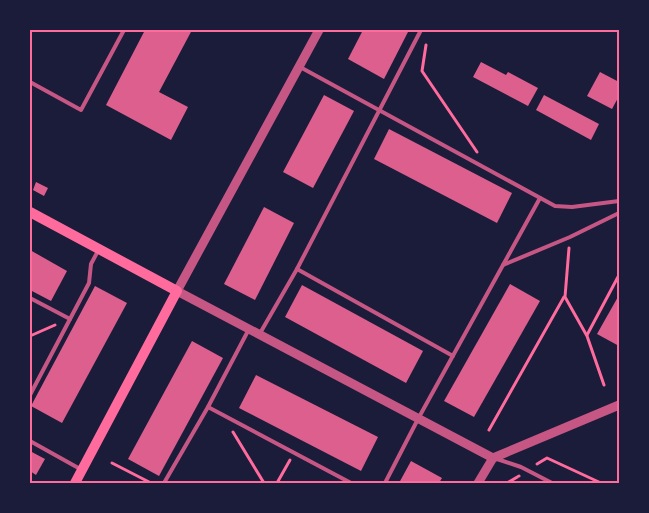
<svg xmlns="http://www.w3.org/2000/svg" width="649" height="513" font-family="'Alegreya Sans',sans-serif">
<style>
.building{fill:#dd5f8e}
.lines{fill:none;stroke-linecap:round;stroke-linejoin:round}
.path{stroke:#ff6b9d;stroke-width:3}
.service{stroke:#c65784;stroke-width:4}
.tertiary{stroke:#c65784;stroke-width:9}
.secondary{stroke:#ff6b9d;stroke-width:10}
.neatline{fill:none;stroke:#ff6b9d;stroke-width:2}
</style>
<rect width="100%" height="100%" fill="#1b1b3a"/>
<!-- building -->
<g class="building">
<polygon points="145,30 192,30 159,92 188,107 171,140 106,105"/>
<polygon points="363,30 409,30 384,79 348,59"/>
<polygon points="481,62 506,75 508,72 538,88 528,106 473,77"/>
<polygon points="600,72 619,82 619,96 612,109 587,96"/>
<polygon points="324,95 354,111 313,188 283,172"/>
<polygon points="544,95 599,124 591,140 536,110"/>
<polygon points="389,129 512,193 497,223 374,159"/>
<polygon points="36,182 48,188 44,196 33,190"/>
<polygon points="264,207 294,223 255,300 224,284"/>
<polygon points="30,250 67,271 51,301 30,290"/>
<polygon points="510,284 540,301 474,417 444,401"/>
<polygon points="302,285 423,351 406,383 285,317"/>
<polygon points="95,286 127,303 62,423 31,406"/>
<polygon points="619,295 619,346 597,334"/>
<polygon points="192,341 223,358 159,476 128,459"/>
<polygon points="256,375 378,437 361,471 239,408"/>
<polygon points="30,451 45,459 36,475 30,471"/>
<polygon points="411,461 442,478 439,483 399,483"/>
</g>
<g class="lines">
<!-- path -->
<g class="path">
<polyline points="426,45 422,71 477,152"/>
<polyline points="569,248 565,297 587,336 604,385"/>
<polyline points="587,335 619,275"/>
<polyline points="30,336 55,325"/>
<polyline points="489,430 564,297"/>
<polyline points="233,432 264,483"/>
<polyline points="112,463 151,483"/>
<polyline points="537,464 547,458 601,483"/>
<polyline points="277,483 290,460"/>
<polyline points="507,483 519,476"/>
</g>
<!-- service -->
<g class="service">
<polyline points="300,67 555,206 572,207 619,201"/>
<polyline points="30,82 81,110 124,30"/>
<polyline points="503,265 570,237 619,213"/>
<polyline points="297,269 453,356"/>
<polyline points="30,298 70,319"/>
<polyline points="249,329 208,407 351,483"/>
<polyline points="259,335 297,269 421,30"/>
<polyline points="30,395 89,283 91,264 99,249"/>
<polyline points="30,441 82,470"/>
<polyline points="497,459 521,467 552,483"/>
<polyline points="164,483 208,407"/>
<polyline points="385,483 418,419 540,198"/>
</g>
<!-- tertiary -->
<g class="tertiary">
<polyline points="319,30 177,291 493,458"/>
<polyline points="478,483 493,458 619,405"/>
</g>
<!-- secondary -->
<polyline class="secondary" points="30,212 177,291 75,483"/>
</g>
<!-- border -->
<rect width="649" height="513" fill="none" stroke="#1b1b3a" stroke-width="62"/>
<rect x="31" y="31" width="587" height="451" class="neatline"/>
</svg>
